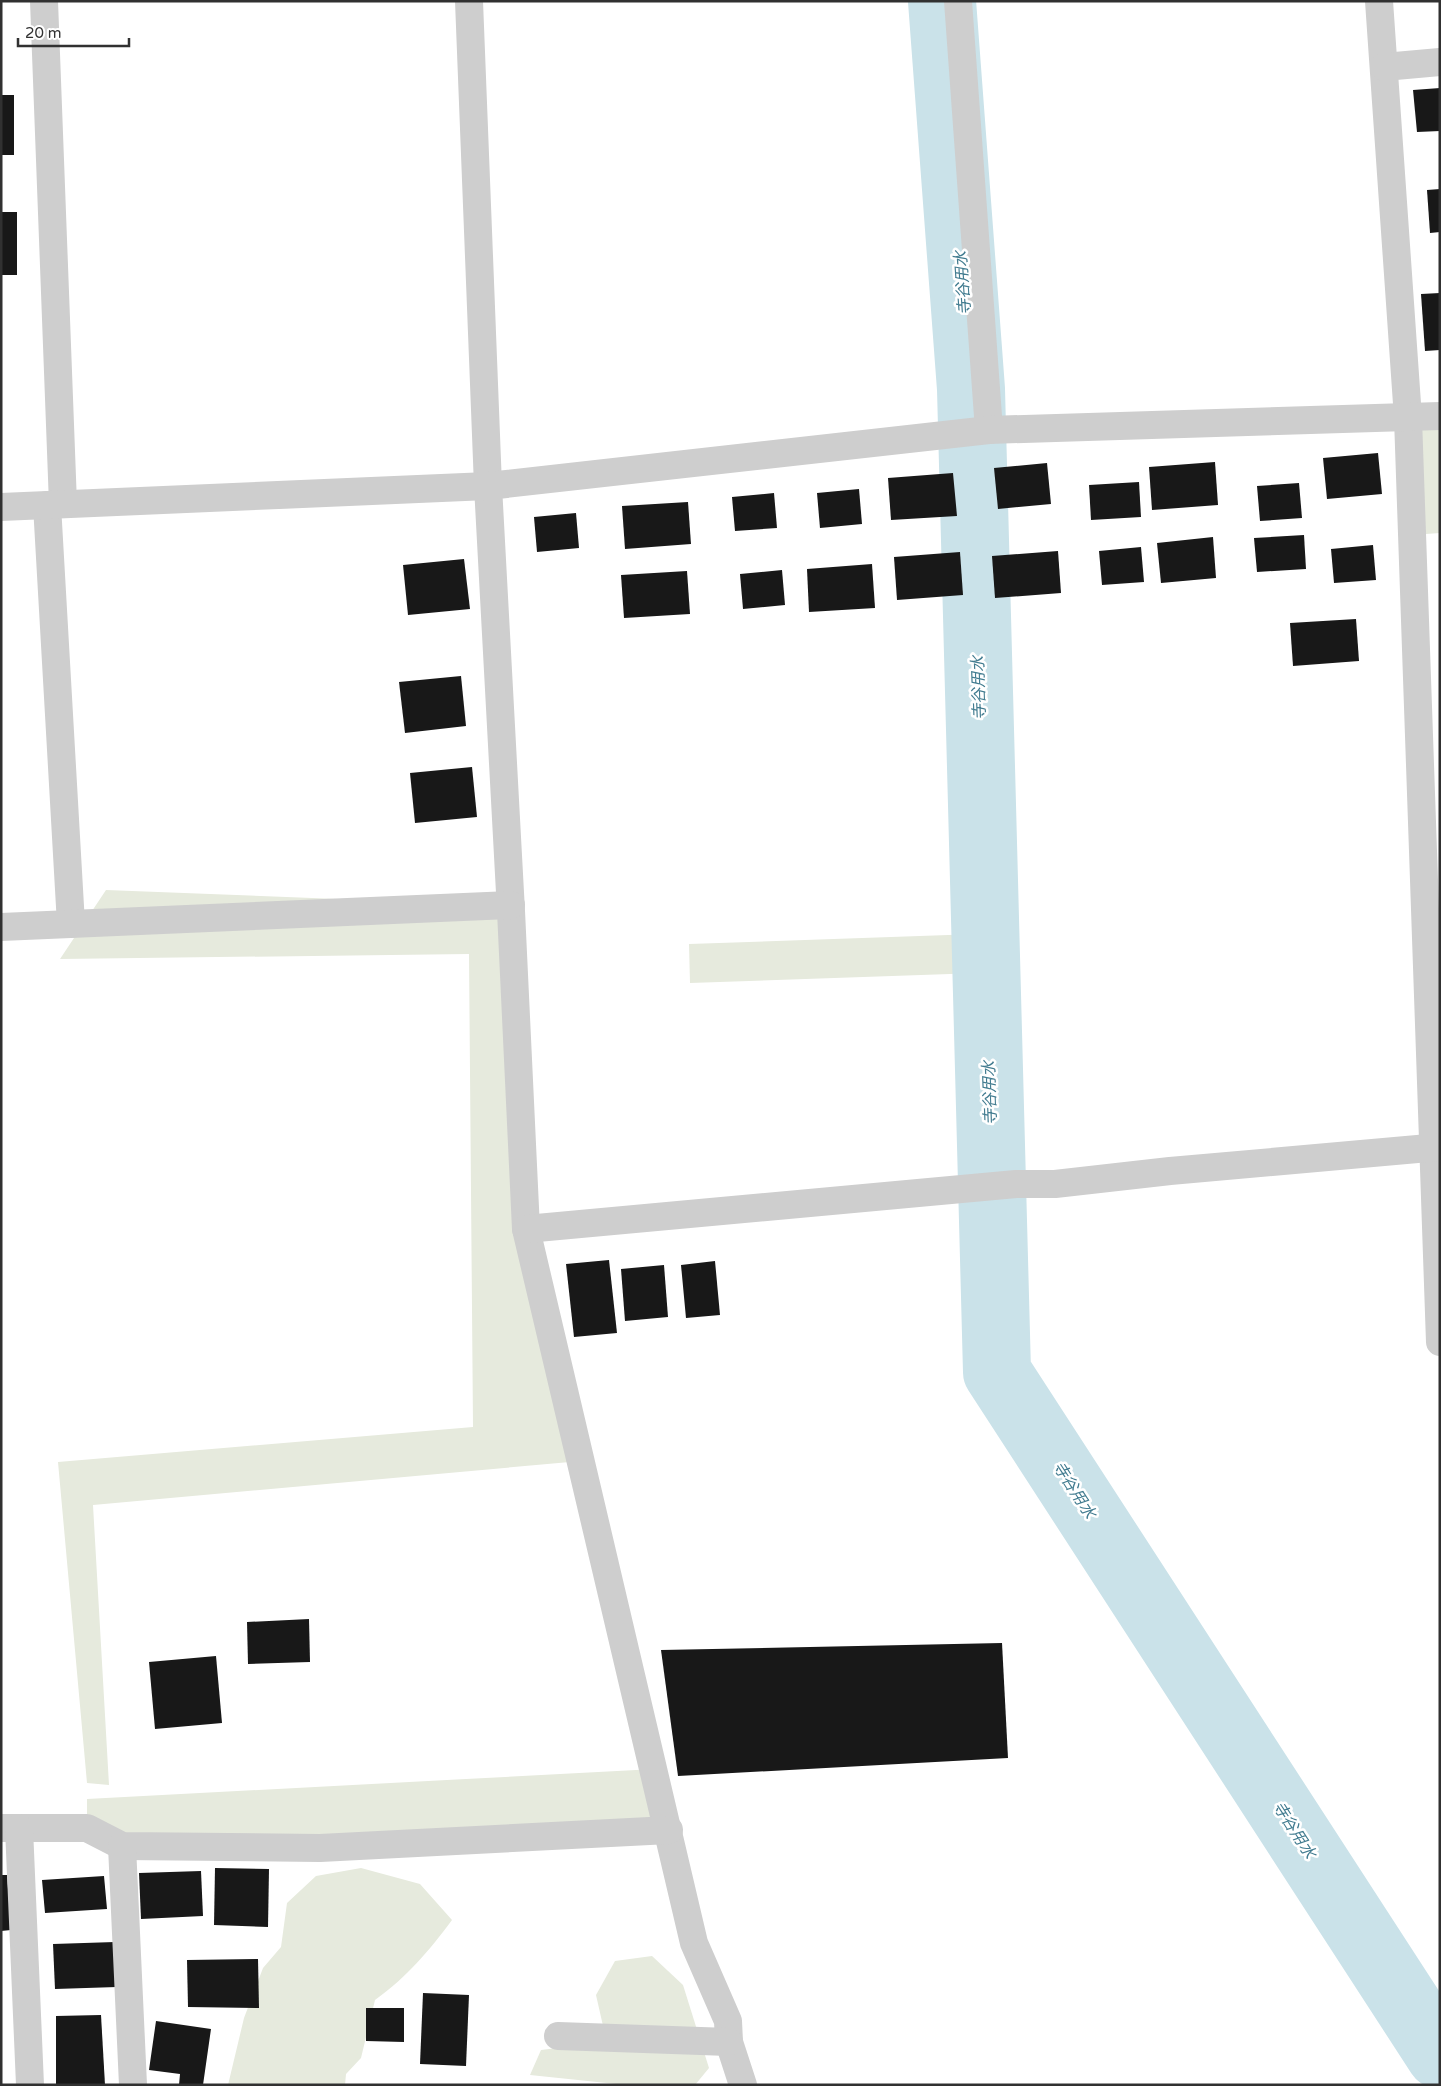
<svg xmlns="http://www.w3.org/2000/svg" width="1441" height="2086" font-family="'Varela Round','Noto Sans JP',sans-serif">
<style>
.green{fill:#e6eadd}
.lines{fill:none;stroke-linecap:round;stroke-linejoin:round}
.river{stroke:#cae2e9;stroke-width:68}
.building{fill:#181818}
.minor{stroke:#cecece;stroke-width:28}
.labels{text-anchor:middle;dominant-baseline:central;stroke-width:5;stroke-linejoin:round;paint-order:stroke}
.water-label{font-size:16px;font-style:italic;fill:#427c90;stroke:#fff}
</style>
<rect width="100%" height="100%" fill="#fff"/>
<!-- green -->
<g class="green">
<polygon points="1440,416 1440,533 1412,535 1408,418"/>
<polygon points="106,890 494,905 511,911 526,1229 581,1461 93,1505 109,1785 87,1783 58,1462 473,1427 469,954 60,959"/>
<polygon points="977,934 979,973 690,983 689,944"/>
<polygon points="655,1769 669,1830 122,1846 87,1828 87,1799"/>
<path d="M 361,1868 L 420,1884 L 452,1920 C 428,1952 408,1976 375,2000 L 361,2058 L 346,2074 L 345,2085 L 228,2085 L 244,2018 L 263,1968 L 281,1947 L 287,1903 L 316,1876 Z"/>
<polygon points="652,1956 683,1985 709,2068 695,2085 626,2085 530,2075 541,2050 582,2045 606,2039 596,1995 615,1961"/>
</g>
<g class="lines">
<!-- river -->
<polyline class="river" points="942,1 971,389 997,1372 1440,2055"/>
</g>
<!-- building -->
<g class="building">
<polygon points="1440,88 1440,131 1417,132 1413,90"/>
<rect x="1" y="95" width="13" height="60"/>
<polygon points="1440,189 1440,232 1430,233 1427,190"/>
<rect x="1" y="212" width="16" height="63"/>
<polygon points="1440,293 1440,350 1425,351 1421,294"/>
<polygon points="1378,453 1382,494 1327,499 1323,458"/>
<polygon points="1215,462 1218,505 1152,510 1149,467"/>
<polygon points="1047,463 1051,504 998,509 994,468"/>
<polygon points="953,473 957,516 891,520 888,478"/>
<polygon points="1139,482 1141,517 1091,520 1089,485"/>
<polygon points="1299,483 1302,518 1260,521 1257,486"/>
<polygon points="859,489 862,524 820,528 817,493"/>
<polygon points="774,493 777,528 735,531 732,497"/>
<polygon points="688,502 691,544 625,549 622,506"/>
<polygon points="576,513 579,548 537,552 534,517"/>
<polygon points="1304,535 1306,569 1257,572 1254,538"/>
<polygon points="1213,537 1216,578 1161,583 1157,543"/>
<polygon points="1373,545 1376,580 1334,583 1331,549"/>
<polygon points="1141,547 1144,582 1102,585 1099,551"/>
<polygon points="1058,551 1061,593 995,598 992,556"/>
<polygon points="960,552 963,595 897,600 894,557"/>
<polygon points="464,559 470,609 408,615 403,565"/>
<polygon points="872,564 875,608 809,612 807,569"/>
<polygon points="782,570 785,605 743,609 740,574"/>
<polygon points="687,571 690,614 624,618 621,575"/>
<polygon points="1356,619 1359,661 1293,666 1290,623"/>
<polygon points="461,676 466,726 405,733 399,682"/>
<polygon points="472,767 477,817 415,823 410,773"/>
<polygon points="609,1260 617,1333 574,1337 566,1264"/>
<polygon points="715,1261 720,1315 686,1318 681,1265"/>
<polygon points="664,1265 668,1317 625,1321 621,1269"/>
<polygon points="309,1619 310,1662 248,1664 247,1622"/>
<polygon points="1002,1643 1008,1758 678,1776 661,1650"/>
<polygon points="216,1656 222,1723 155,1729 149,1662"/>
<polygon points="215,1868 269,1869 268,1927 214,1925"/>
<polygon points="201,1871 203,1916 141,1919 139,1873"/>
<polygon points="1,1875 7,1875 11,1930 1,1931"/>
<polygon points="104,1876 107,1909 45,1913 42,1880"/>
<polygon points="115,1942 117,1987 55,1989 53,1944"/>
<polygon points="258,1959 259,2008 188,2007 187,1960"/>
<polygon points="423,1993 469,1995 466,2066 420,2064"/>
<polygon points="366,2008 404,2008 404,2042 366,2041"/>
<polygon points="101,2015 105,2085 56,2085 56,2016"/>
<polygon points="156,2021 211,2029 203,2085 179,2085 180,2074 149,2070"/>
</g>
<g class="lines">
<!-- minor -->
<g class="minor">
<polyline points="44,1 63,504"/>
<polyline points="469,1 488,486 511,911 526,1229 694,1943 728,2021 729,2042 743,2085"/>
<polyline points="958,1 989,430"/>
<polyline points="1379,1 1408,418 1440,1342"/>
<polyline points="1384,67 1440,62"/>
<polyline points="47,505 71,924"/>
<polyline points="1,507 488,486 989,430 1440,416"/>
<polyline points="1,927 511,905"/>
<polyline points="526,1229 1016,1184 1055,1184 1170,1171 1440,1147"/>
<polyline points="1,1828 87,1828 122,1846 320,1848 669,1830"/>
<polyline points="19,1828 30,2085"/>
<polyline points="122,1846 133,2085"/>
<polyline points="558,2036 729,2042"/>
</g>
</g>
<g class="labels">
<!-- water labels -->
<g class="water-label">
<text transform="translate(963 283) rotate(-94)">寺谷用水</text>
<text transform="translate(979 688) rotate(-92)">寺谷用水</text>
<text transform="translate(990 1093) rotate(-92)">寺谷用水</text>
<text transform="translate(1074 1490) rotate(57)">寺谷用水</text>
<text transform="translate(1294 1830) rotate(57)">寺谷用水</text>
</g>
</g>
<!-- border -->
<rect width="1441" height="2086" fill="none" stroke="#313131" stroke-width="5"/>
<!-- scale -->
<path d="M18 38v8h111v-8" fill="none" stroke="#313131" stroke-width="2.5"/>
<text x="25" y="38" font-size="15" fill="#313131" stroke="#ffffff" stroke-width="4" paint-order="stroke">20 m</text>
</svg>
